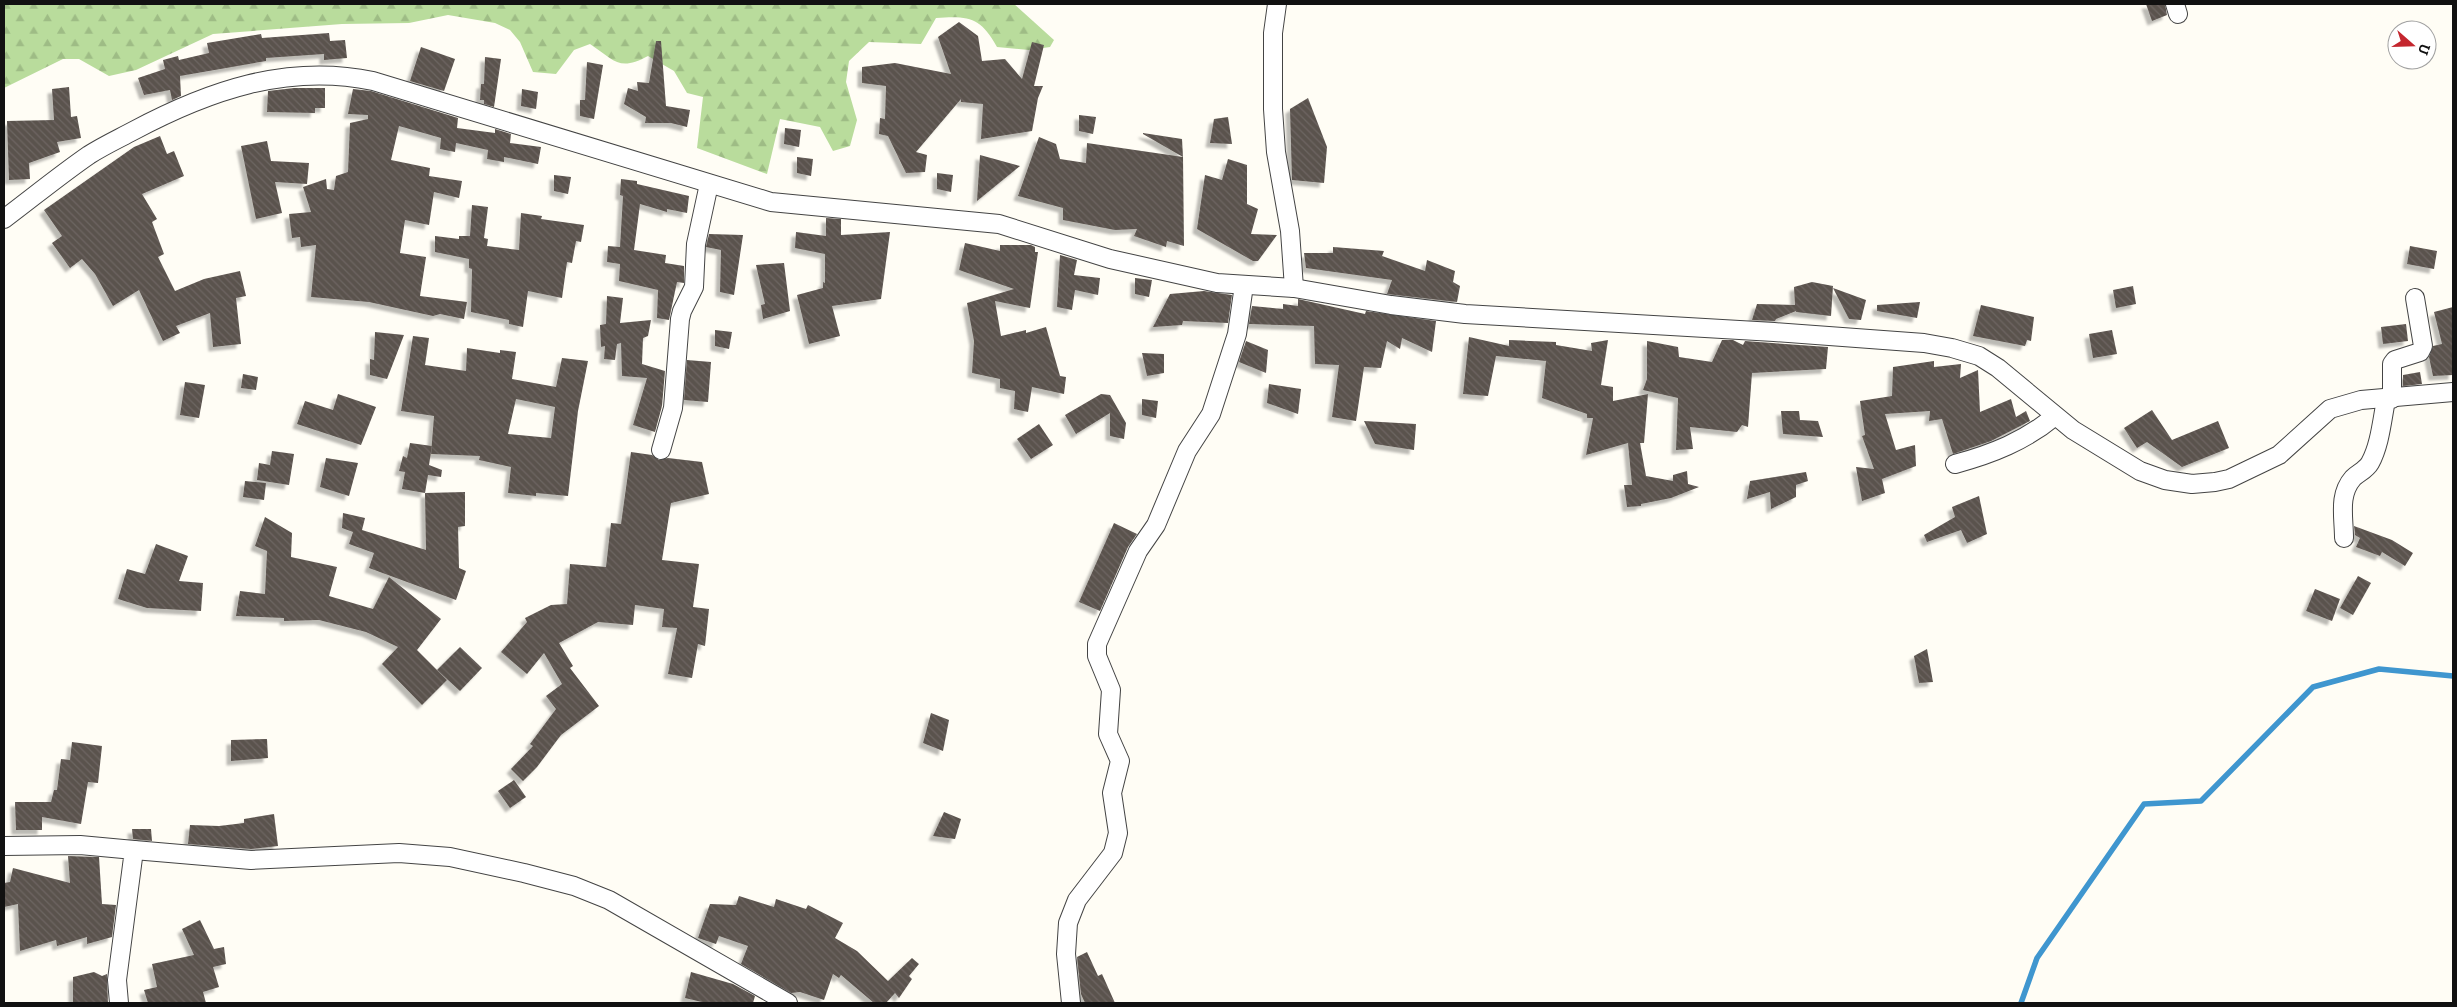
<svg xmlns="http://www.w3.org/2000/svg" width="2457" height="1007" font-family="Bitter,serif">
<style>
.forest{fill:url(#forest-firs)}
.lines{fill:none;stroke-linecap:round;stroke-linejoin:round}
.stream{stroke:#3f96cf;stroke-width:5.5}
.building{fill:url(#building-back-hatch);fill-rule:evenodd;filter:url(#shadow)}
.street-casing{stroke:#444;stroke-width:20}
.street{stroke:#fff;stroke-width:18}
</style>
<defs>
<pattern id="forest-firs" width="22" height="20" patternUnits="userSpaceOnUse" patternTransform="scale(1.25)"><rect width="22" height="20" fill="#b9dc9c"/><path d="M5 1l3.5 6h-7zM16 11l3.5 6h-7z" fill="#9ebc85"/></pattern>
<pattern id="building-back-hatch" width="6" height="6" patternUnits="userSpaceOnUse" patternTransform="scale(1.25)"><rect width="6" height="6" fill="#5a524d"/><path d="M-1 5l2 2M0 0l6 6M5-1l2 2" fill="none" stroke="#6d6662"/></pattern>
<filter id="shadow"><feDropShadow dx="-4.5" dy="4.5" stdDeviation="1" flood-color="#0004"/></filter>
</defs>
<rect width="100%" height="100%" fill="#fffdf5"/>
<!-- forest -->
<path class="forest" d="M 4,4 L 1014,4 L 1054,40 L 1050,47 L 1029,50 L 997,47 C 980,17 970,16 936,18 L 921,44 L 869,42 L 849,61 L 846,82 L 857,120 L 850,146 L 833,151 L 820,127 L 780,119 L 767,174 L 697,148 L 703,97 L 687,93 L 674,71 L 648,56 C 619,72 614,60 590,44 L 574,50 L 556,74 L 533,72 L 520,42 L 510,30 L 495,23 L 448,15 L 409,23 L 342,24 L 213,34 L 136,70 L 109,76 L 79,59 L 63,59 L 4,88 Z"/>
<g class="lines">
<!-- stream -->
<polyline class="stream" points="2021,1003 2037,958 2144,804 2201,801 2313,687 2379,669 2453,676"/>
</g>
<!-- building -->
<g class="building">
<polygon points="2146,4 2165,4 2167,15 2152,21"/>
<polygon points="959,22 978,36 982,61 1005,59 1022,79 1032,42 1044,45 1034,86 1043,86 1038,98 1032,131 981,139 983,104 961,102 961,99 916,152 927,155 925,172 906,173 888,136 879,134 880,118 885,119 886,86 862,83 862,67 895,63 951,74 938,37"/>
<polygon points="329,33 330,41 345,40 347,58 324,60 324,54 266,58 266,61 180,76 181,96 172,100 170,90 144,95 138,78 165,69 163,60 178,56 179,60 209,53 207,43 261,34 262,38"/>
<polygon points="656,41 661,41 666,106 690,110 687,127 671,123 645,123 646,117 624,104 628,88 638,91 637,82 649,83"/>
<polygon points="421,47 455,59 444,91 410,81"/>
<polygon points="485,57 501,59 494,107 484,104 484,100 480,100 481,84 484,84"/>
<polygon points="587,62 603,65 594,119 580,116 580,100 585,100"/>
<polygon points="69,87 71,117 77,116 81,138 57,142 60,152 29,163 30,179 9,180 7,121 54,120 52,89"/>
<polygon points="294,88 325,88 325,108 315,108 315,113 267,112 268,91"/>
<polygon points="353,89 371,91 458,118 457,128 495,133 495,129 511,134 510,143 541,147 538,164 504,157 504,162 487,159 488,150 456,143 455,152 440,149 441,138 399,126 391,160 430,168 429,176 462,181 459,198 434,192 429,225 405,220 400,253 426,257 420,296 467,302 464,319 440,314 433,316 369,302 311,297 316,245 301,247 300,237 292,238 289,214 311,212 303,187 326,179 327,189 334,190 336,176 348,172 350,123 368,119 368,115 348,114"/>
<polygon points="522,89 538,92 536,109 521,106"/>
<polygon points="1308,98 1327,147 1324,183 1292,180 1290,109"/>
<polygon points="1079,115 1096,117 1093,134 1079,131"/>
<polygon points="1228,117 1232,144 1210,143 1214,119"/>
<polygon points="785,128 801,130 799,147 784,144"/>
<polygon points="1143,133 1182,139 1183,157 1143,134"/>
<polygon points="160,136 167,154 174,151 184,176 142,194 157,219 152,222 164,254 158,257 175,291 204,279 240,271 246,296 236,298 241,344 213,347 210,313 176,326 180,333 163,341 139,290 113,306 95,274 82,259 70,268 52,243 62,236 44,210 134,147"/>
<polygon points="1039,137 1056,144 1060,159 1086,163 1087,143 1183,157 1184,246 1167,241 1166,247 1134,236 1137,229 1115,230 1063,220 1063,208 1018,196"/>
<polygon points="267,141 271,161 309,163 307,184 275,182 282,213 256,219 241,146"/>
<polygon points="980,155 1020,166 977,201 978,185"/>
<polygon points="797,157 813,159 811,176 797,173"/>
<polygon points="1228,159 1247,165 1247,204 1258,209 1251,234 1277,235 1258,261 1253,261 1197,229 1205,175 1222,180"/>
<polygon points="937,173 953,175 951,192 937,189"/>
<polygon points="554,175 571,177 568,194 554,191"/>
<polygon points="621,179 637,181 637,184 689,196 687,213 667,209 667,212 640,204 634,250 666,255 665,263 684,266 684,283 677,282 669,320 657,318 658,290 619,281 620,264 607,262 608,246 620,247 623,196 620,195"/>
<polygon points="472,205 488,207 484,238 488,239 487,246 519,250 521,213 542,216 541,219 584,225 581,242 576,241 572,263 567,262 562,298 528,291 523,327 509,324 509,320 471,312 472,269 469,268 469,259 435,252 435,236 459,239 459,236 470,236"/>
<polygon points="826,218 841,219 841,235 890,232 881,299 832,306 840,336 809,344 797,295 823,288 823,282 825,283 825,254 795,248 796,232 826,236"/>
<polygon points="709,234 743,235 734,295 720,292 721,250 706,247"/>
<polygon points="965,243 1000,251 1000,245 1031,245 1035,247 1035,252 1038,252 1030,308 995,301 1001,336 1026,330 1026,333 1046,327 1060,376 1066,377 1064,394 1032,387 1028,412 1014,409 1015,391 1000,388 1000,379 972,373 974,341 967,303 1014,289 959,270"/>
<polygon points="2410,246 2437,251 2434,269 2407,264"/>
<polygon points="1333,247 1384,251 1382,256 1425,271 1427,260 1455,271 1453,282 1460,286 1457,302 1387,294 1392,280 1306,268 1304,253 1333,253"/>
<polygon points="1060,255 1077,260 1074,275 1100,278 1098,295 1075,290 1072,310 1057,307"/>
<polygon points="784,263 790,311 763,319 761,305 765,304 756,265"/>
<polygon points="1135,278 1152,280 1149,297 1135,294"/>
<polygon points="1812,282 1833,286 1831,316 1796,312 1796,311 1776,319 1775,321 1752,320 1757,304 1795,305 1794,287"/>
<polygon points="2133,286 2136,304 2116,308 2113,290"/>
<polygon points="1833,288 1866,300 1861,320 1849,319"/>
<polygon points="1204,291 1232,295 1228,323 1183,321 1182,325 1153,327 1170,294"/>
<polygon points="607,296 623,298 620,323 651,320 648,336 643,338 642,364 665,371 662,406 655,432 633,425 647,378 622,376 621,343 617,344 615,360 604,359 605,346 601,347 600,325 606,324"/>
<polygon points="1298,299 1365,314 1366,311 1436,321 1432,352 1402,338 1400,349 1387,341 1381,368 1364,367 1356,421 1332,417 1339,365 1315,364 1314,326 1249,324 1252,306 1283,309 1283,304 1298,306"/>
<polygon points="1920,302 1917,318 1877,311 1877,305"/>
<polygon points="1981,305 2034,317 2031,341 2027,340 2025,346 1973,336"/>
<polygon points="2453,307 2453,375 2433,376 2429,357 2433,346 2442,344 2434,312"/>
<polygon points="2406,324 2408,341 2383,344 2381,327"/>
<polygon points="715,330 732,332 729,349 715,346"/>
<polygon points="2112,330 2117,354 2093,358 2089,334"/>
<polygon points="375,332 404,335 387,379 370,375 370,359 374,360"/>
<path d="M 413,336 L 429,338 L 425,365 L 466,371 L 467,348 L 500,353 L 500,350 L 516,352 L 512,379 L 556,387 L 562,358 L 588,361 L 578,411 L 568,496 L 536,493 L 536,496 L 508,493 L 511,467 L 479,460 L 480,456 L 431,454 L 434,416 L 401,411 ZM 516,399 L 555,407 L 551,438 L 508,434 Z"/>
<polygon points="1469,337 1509,346 1509,340 1556,342 1556,345 1592,351 1591,343 1608,340 1601,385 1613,387 1613,401 1648,394 1644,443 1640,443 1646,476 1673,481 1673,475 1687,471 1688,484 1699,487 1671,498 1641,504 1641,506 1627,507 1624,485 1632,485 1628,443 1586,455 1593,418 1587,418 1587,414 1542,398 1546,361 1496,356 1488,396 1463,394"/>
<polygon points="1722,340 1733,340 1743,345 1745,341 1828,347 1826,369 1752,373 1748,427 1742,425 1737,432 1690,427 1693,449 1676,450 1678,398 1643,390 1647,379 1647,341 1678,347 1679,357 1712,362"/>
<polygon points="1246,341 1268,350 1266,373 1239,362"/>
<polygon points="1142,353 1164,354 1164,373 1147,376"/>
<polygon points="687,360 711,362 708,402 684,400"/>
<polygon points="1934,361 1934,367 1961,364 1960,378 1978,370 1980,412 2011,399 2016,417 2026,411 2030,421 1991,441 1953,454 1942,419 1929,421 1930,411 1885,414 1896,450 1915,445 1916,466 1882,479 1885,493 1862,501 1856,467 1874,469 1862,436 1865,435 1860,401 1892,396 1893,367"/>
<polygon points="2420,372 2422,384 2403,386 2403,375"/>
<polygon points="243,374 258,377 256,390 241,388"/>
<polygon points="185,382 205,385 199,418 180,415"/>
<polygon points="1269,384 1301,389 1298,414 1267,403"/>
<polygon points="338,394 376,407 361,445 297,424 305,401 333,410"/>
<polygon points="1101,394 1110,395 1126,423 1124,439 1110,436 1110,413 1076,434 1065,415"/>
<polygon points="1142,399 1158,401 1156,418 1142,415"/>
<polygon points="2152,410 2172,440 2218,421 2229,448 2182,467 2147,442 2137,448 2124,428"/>
<polygon points="1781,411 1799,411 1800,420 1818,421 1823,437 1783,434"/>
<polygon points="1364,421 1416,424 1414,450 1375,444"/>
<polygon points="1039,424 1053,445 1031,459 1017,439"/>
<polygon points="410,443 432,446 429,465 442,470 441,477 428,475 425,493 402,489 405,472 399,471 403,456 407,458"/>
<polygon points="272,451 294,454 289,485 257,480 259,463 270,465"/>
<polygon points="631,452 652,455 659,460 668,458 702,462 709,494 671,503 662,560 699,564 693,607 709,609 705,646 698,644 692,678 668,674 677,628 662,627 664,609 635,605 633,625 598,622 559,643 573,666 570,668 599,706 561,735 537,767 523,781 511,769 533,746 530,744 556,709 546,696 562,684 544,653 527,674 501,652 527,622 525,618 551,605 567,604 570,564 606,567 611,523 621,524"/>
<polygon points="326,458 358,463 349,496 320,487"/>
<polygon points="1806,472 1808,481 1796,485 1796,497 1771,509 1770,492 1747,499 1750,481"/>
<polygon points="245,481 266,483 264,500 243,497"/>
<polygon points="465,492 465,526 458,527 459,568 466,571 456,600 369,568 374,553 349,544 353,532 342,528 343,513 365,518 362,530 426,550 425,493"/>
<polygon points="1979,496 1987,534 1967,543 1961,530 1927,542 1924,535 1955,517 1952,507"/>
<polygon points="265,517 292,533 291,557 337,567 329,596 373,609 389,577 441,619 417,650 447,680 422,705 382,664 398,647 366,632 319,620 284,621 284,618 236,616 240,591 265,594 267,551 255,546"/>
<polygon points="1114,523 1137,534 1128,547 1100,611 1079,602"/>
<polygon points="2354,526 2392,540 2413,553 2405,566 2382,552 2380,556 2356,547 2360,538 2355,535"/>
<polygon points="156,544 188,556 179,581 203,583 201,611 147,608 118,599 127,569 145,574"/>
<polygon points="2358,576 2371,583 2353,615 2340,608"/>
<polygon points="2315,589 2340,599 2332,621 2306,611"/>
<polygon points="460,647 482,668 460,691 437,670"/>
<polygon points="1927,649 1933,682 1919,683 1914,656"/>
<polygon points="931,713 949,720 943,751 923,743"/>
<polygon points="267,739 268,758 231,761 231,740"/>
<polygon points="72,742 102,746 98,783 88,782 81,824 42,817 42,830 16,830 15,802 51,802 54,790 57,790 61,759 70,760"/>
<polygon points="514,780 526,797 510,808 498,791"/>
<polygon points="944,812 961,819 955,839 933,836"/>
<polygon points="274,814 278,846 251,849 188,844 190,825 219,826 244,823 244,819"/>
<polygon points="132,829 151,829 152,841 133,839"/>
<polygon points="68,856 99,857 102,904 116,905 112,937 87,944 87,937 57,946 56,940 20,951 18,904 4,907 4,883 10,882 13,868 70,883"/>
<polygon points="739,896 774,907 776,899 806,909 808,905 843,923 835,938 857,951 888,981 912,958 919,964 909,976 912,979 899,998 895,993 886,1003 874,1003 841,975 839,978 833,974 824,1000 800,992 791,993 741,964 748,946 719,936 716,944 698,938 710,904 736,905"/>
<polygon points="200,920 214,949 224,947 226,964 213,967 219,987 203,992 206,1003 148,1003 144,990 157,987 152,964 194,955 182,929"/>
<polygon points="1087,952 1098,976 1102,974 1115,1003 1085,1003 1081,994 1077,957"/>
<polygon points="94,972 102,976 107,974 108,1003 73,1003 73,977"/>
<polygon points="691,972 733,984 755,996 753,1003 706,1003 685,998"/>
</g>
<g class="lines">
<!-- street casing -->
<g class="street-casing">
<g id="street">
<polyline points="1277,4 1273,33 1273,109 1276,152 1290,231 1294,288"/>
<polyline points="2175,4 2178,14"/>
<path d="M 4,219 C 32,198 60,175 89,155 C 103,146 118,139 133,131 C 208,91 287,63 373,81 L 771,202 L 999,224 L 1110,259 L 1217,283 L 1294,288 L 1391,305 L 1465,314 L 1774,332 L 1924,343 L 1952,348 L 1979,356 L 1998,368 L 2073,430 L 2140,471 L 2165,480 L 2192,484 L 2215,482 L 2229,479 L 2279,455 L 2330,409 L 2361,400 L 2453,392"/>
<polyline points="2392,399 2392,364 2395,360 2420,352 2423,346 2415,298"/>
<polyline points="661,450 673,408 680,319 682,311 694,287 696,244 709,184"/>
<path d="M 1955,464 C 1992,454 2025,441 2055,416"/>
<path d="M 2344,538 C 2344,517 2338,495 2353,478 C 2358,473 2366,470 2370,463 C 2380,445 2382,420 2386,400"/>
<polyline points="4,846 80,845 134,850 117,980 119,1003"/>
<polyline points="134,850 251,860 399,853 450,857 524,873 574,886 609,900 788,1003"/>
<polyline points="1071,1003 1066,954 1068,923 1077,900 1113,853 1118,833 1112,793 1120,761 1108,734 1111,690 1097,656 1097,644 1138,551 1156,525 1187,451 1211,414 1237,334 1244,285"/>
</g>
</g>
<!-- street -->
<use href="#street" class="street"/>
</g>
<!-- border -->
<rect width="2457" height="1007" fill="none" stroke="#111111" stroke-width="10"/>
<!-- north arrow -->
<g transform="translate(2412 45) rotate(110)"><circle r="24" fill="#ffffff" stroke="#a0a0a0"/>
<path d="M0-4L9 19L0 12L-9 19Z" fill="#c4262e"/>
<text y="-8" font-size="14" font-weight="bold" text-anchor="middle" fill="#111111">U</text>
</g>
</svg>
